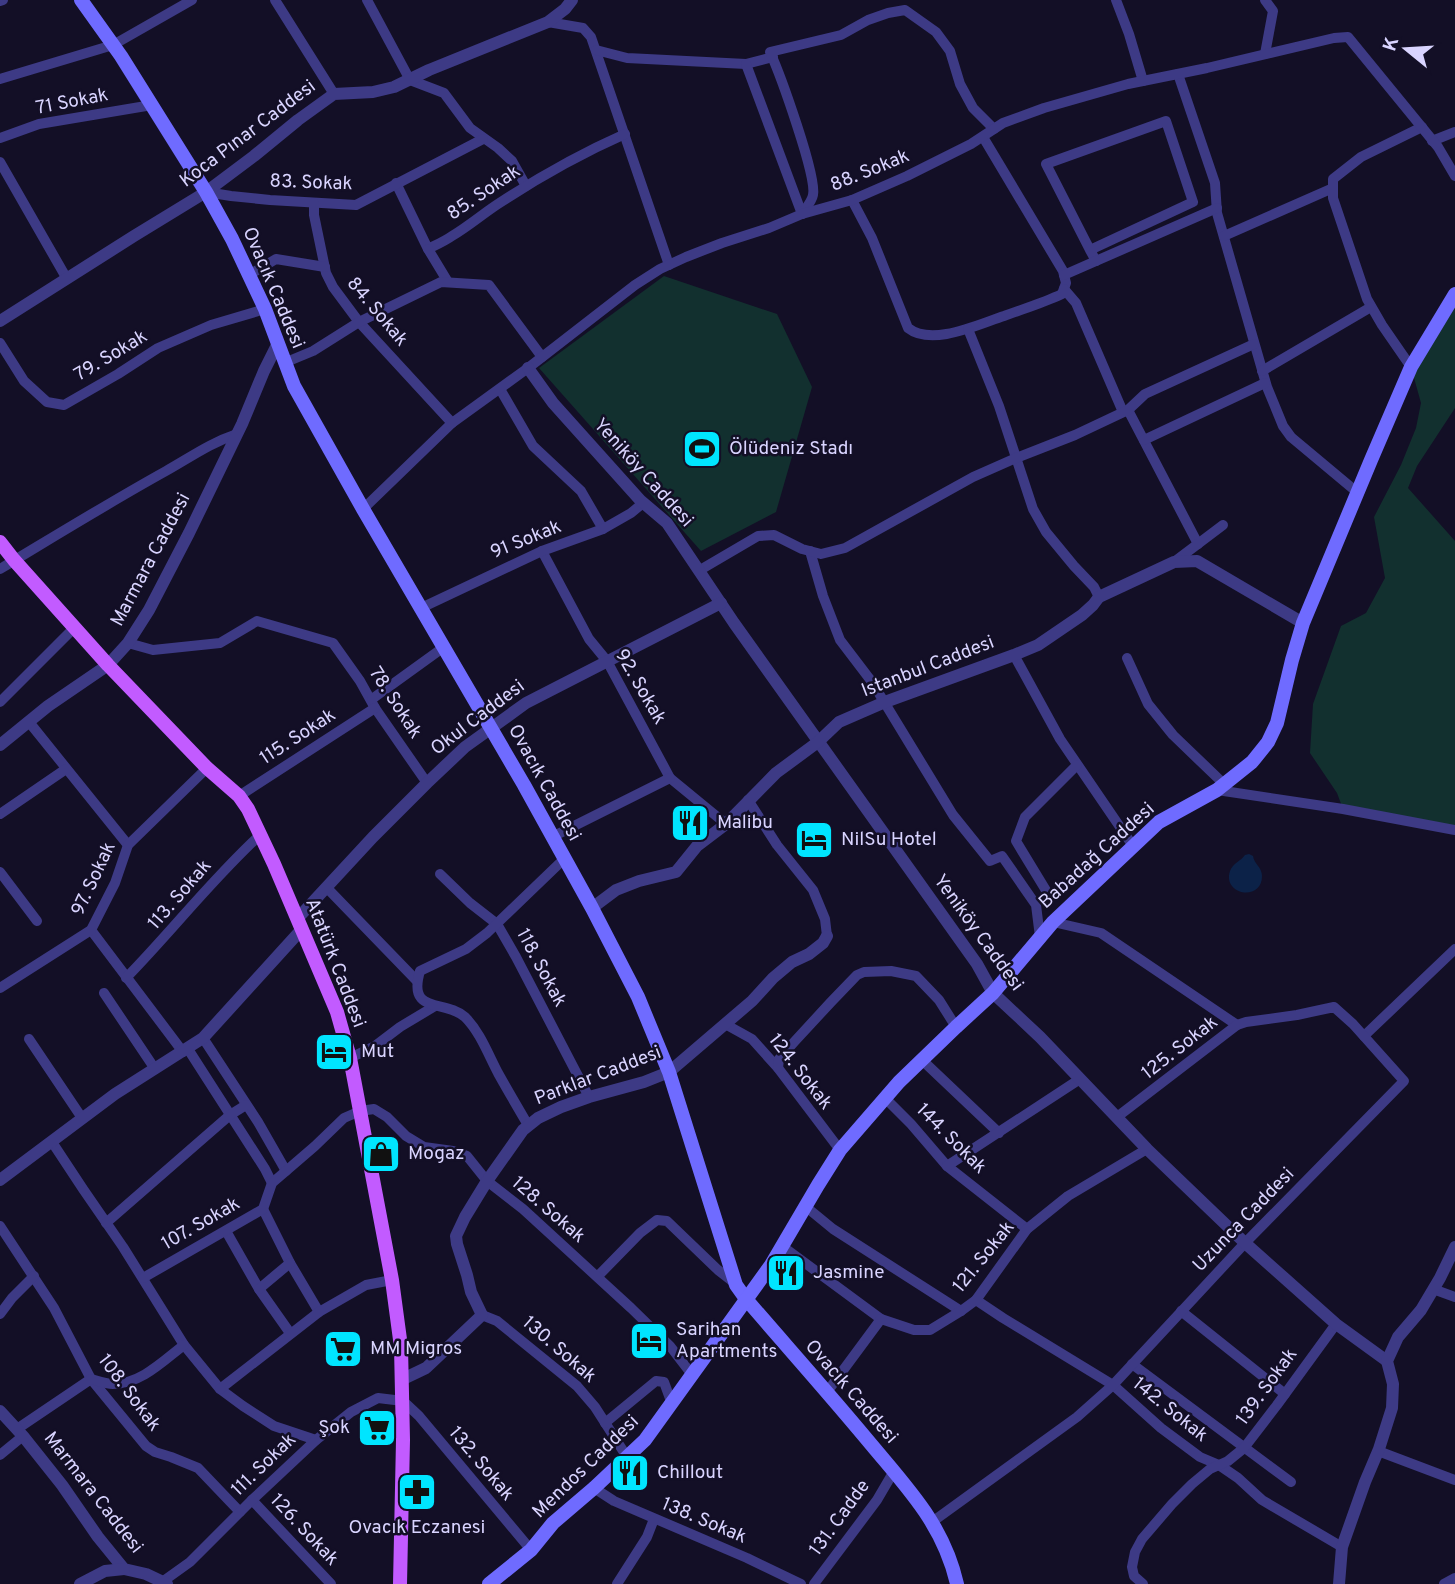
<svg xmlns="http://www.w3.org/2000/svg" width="1455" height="1584" font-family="Overpass,sans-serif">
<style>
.green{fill:#12302f}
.water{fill:#0c2248}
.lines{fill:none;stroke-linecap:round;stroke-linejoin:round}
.minor{stroke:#3d3a85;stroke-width:10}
.tertiary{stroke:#3d3a85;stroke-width:12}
.secondary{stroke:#6f6bff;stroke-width:14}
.primary{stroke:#c25bff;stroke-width:14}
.labels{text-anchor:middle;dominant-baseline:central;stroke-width:5;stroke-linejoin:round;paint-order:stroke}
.street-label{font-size:19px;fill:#d9d4ff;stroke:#130f26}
.poi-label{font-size:19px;fill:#d9d4ff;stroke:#130f26;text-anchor:start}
</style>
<rect width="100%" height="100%" fill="#130f26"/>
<!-- green -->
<g class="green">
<polygon points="664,276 777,314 812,387 776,512 701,551 539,368"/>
<polygon points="1455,294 1455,408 1417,466 1408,488 1455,541 1455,830 1343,809 1337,793 1310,753 1313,704 1341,626 1366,613 1385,578 1374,517 1401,465 1416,428 1421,403 1411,367"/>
</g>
<!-- water -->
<path class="water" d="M 1249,854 L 1253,856 C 1254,864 1262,867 1262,876 C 1262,902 1222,895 1230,871 C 1233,863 1241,861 1245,855 Z"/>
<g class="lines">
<!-- minor -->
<g class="minor">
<polyline points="275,0 334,94"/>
<polyline points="367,0 410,80 444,93 470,128 498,148 512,161 526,186"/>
<polyline points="1116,0 1129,34 1143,81"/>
<polyline points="1265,0 1273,11 1265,54"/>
<polyline points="0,1 3,0"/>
<polyline points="548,22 583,28 591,37 669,265"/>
<polyline points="596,50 627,58 746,64 773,57"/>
<polyline points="746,64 802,214"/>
<polyline points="1178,74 1215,183 1217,213 1267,387 1283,426 1291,437 1358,493"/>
<polyline points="0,79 113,45 192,0"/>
<polyline points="0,138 39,124 152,105"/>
<polyline points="1432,141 1455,132"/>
<polyline points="0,162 67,279"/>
<path d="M 396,183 L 428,249 C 436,245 445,241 452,236 C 469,226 485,212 501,202 C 541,176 582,153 625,134"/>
<polyline points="206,192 231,196 270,200 356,205 483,139"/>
<path d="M 852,200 L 872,238 L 908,328 C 932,347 979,324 1004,316 C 1023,309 1043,303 1062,294 L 1066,283 L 1063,271 L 983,137"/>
<polyline points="314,203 314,215 326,273 333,287 359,322 452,423"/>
<path d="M 802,214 C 806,208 812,201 813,195 C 817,176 780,74 770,52 L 841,35 L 868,20 L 888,13 L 905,10 L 936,32 L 950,51 L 960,84 L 973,108 L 994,129"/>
<polyline points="1224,236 1333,188"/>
<polyline points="428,249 448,282"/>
<polyline points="1090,250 1193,202 1166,121 1046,164 1090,250 1096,261"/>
<polyline points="249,275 276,259 325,267"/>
<polyline points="1064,275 1217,208"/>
<polyline points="1064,289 1076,303 1123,412"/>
<polyline points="968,329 999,406 1033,509 1046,532 1074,566 1094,587 1099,597"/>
<polyline points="0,343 24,381 47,402 64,405 118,374 158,348 211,325 265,309"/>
<polyline points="284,363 313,351 359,322 441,282 489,285 542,357"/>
<polyline points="1411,367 1382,325 1367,299 1333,198 1333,179 1361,157 1422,127"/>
<polyline points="1262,371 1371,307"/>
<polyline points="500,389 533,446 581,491 603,529"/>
<polyline points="1128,410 1198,544"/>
<polyline points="1144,440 1265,383"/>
<polyline points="363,509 452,423 528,368 635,285 660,269 686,257 722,243 769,228 802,214 852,200 907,176 971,144 1003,123 1044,108 1128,84 1207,68 1334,38 1348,37 1438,147 1455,176"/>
<polyline points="542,551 589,639 607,661 670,778 726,824"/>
<polyline points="810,551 823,596 840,640 872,682 953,815 990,861 1002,856 1036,905 1040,937"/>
<polyline points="1174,562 1223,525"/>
<path d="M 0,569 C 55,536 110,502 166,471 C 191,457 210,443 237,434"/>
<polyline points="700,570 758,536 774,535 802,549 821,554 845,548 973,477 1016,458 1075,435 1128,410 1145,394 1254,344"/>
<polyline points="421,608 542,551 603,529 631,513 643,503"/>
<polyline points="128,643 153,650 220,643 257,621 333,643 360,681 375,708 427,783"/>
<polyline points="1014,655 1060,739 1133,846"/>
<polyline points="1127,658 1148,704 1173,735 1225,785"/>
<polyline points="372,699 444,647"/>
<polyline points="0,702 74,628"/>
<polyline points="29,722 128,845"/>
<polyline points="1217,790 1343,809 1455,830"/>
<polyline points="239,796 375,708"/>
<polyline points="748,800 777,845 813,890 825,919 827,936"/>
<polyline points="0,814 66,769"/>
<polyline points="552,837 670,778"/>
<polyline points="0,872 37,921"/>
<polyline points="440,874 470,903 497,924 516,957 589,1097"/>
<polyline points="327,888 417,981"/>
<polyline points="1050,897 1016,841 1025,817 1077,765"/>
<polyline points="1053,922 1101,933 1237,1025"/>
<polyline points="91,930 183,1052"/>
<path d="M 126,978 C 172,931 212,879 260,835"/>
<polyline points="0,988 91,930 115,883 128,845 207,768"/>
<polyline points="104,993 155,1069"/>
<polyline points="725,1024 752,1039 778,1068 840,1150"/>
<polyline points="1364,1036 1455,949"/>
<polyline points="203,1038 258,1122 286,1171"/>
<polyline points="29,1039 82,1118"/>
<polyline points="188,1049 265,1169 272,1183"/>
<polyline points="350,1058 375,1046 400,1027 435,1006"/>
<polyline points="922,1060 999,1133"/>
<polyline points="778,1068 779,1059 795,1041 831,1002 857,975 864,972 891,971 916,976 939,1000 956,1027"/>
<polyline points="885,1098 911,1124 947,1166 1027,1229"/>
<path d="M 528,1125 C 518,1108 508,1091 498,1073 C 488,1054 480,1032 465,1017 C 445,999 407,1015 420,971 L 466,949 L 487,933 L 564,859"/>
<polyline points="52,1142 83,1189 123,1247 184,1345 220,1389 243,1406 274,1426 316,1440"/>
<polyline points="947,1166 1080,1079"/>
<polyline points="805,1206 833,1229 961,1311"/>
<polyline points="263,1209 290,1263 319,1312"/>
<polyline points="106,1223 230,1115 246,1105"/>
<polyline points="0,1226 54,1308 91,1379 146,1446 155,1452 171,1457 198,1468 240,1512"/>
<polyline points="226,1231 259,1289 290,1333"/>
<polyline points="782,1246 881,1319"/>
<polyline points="598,1276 640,1233 657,1220 667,1221 718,1270 736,1284"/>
<polyline points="143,1278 263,1209 272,1183 315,1146 344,1118 360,1111 374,1109 387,1117 406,1136 424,1147 453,1151 467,1156 487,1181 523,1209 631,1308 670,1346 693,1376"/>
<polyline points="259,1289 290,1263"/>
<polyline points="1433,1289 1455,1297"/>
<polyline points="976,1300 1003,1318 1113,1385 1161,1428 1200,1457 1219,1465 1238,1478 1262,1500 1342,1547"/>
<polyline points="1181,1311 1285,1394"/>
<polyline points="0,1314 12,1298 34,1276"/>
<polyline points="482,1315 497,1321 577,1386 595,1407 627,1457"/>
<polyline points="1132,1364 1291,1482"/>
<polyline points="220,1389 319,1312 366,1285 392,1280"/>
<polyline points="827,1392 881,1319 914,1330 930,1330 961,1311 976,1300 1027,1229 1068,1196 1147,1149"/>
<polyline points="605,1423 656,1381 664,1382 672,1404"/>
<path d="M 17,1429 L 91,1379 C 98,1381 106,1384 113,1384 C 141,1384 163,1361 184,1345"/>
<polyline points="1378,1451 1455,1480"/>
<polyline points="0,1455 23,1436"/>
<polyline points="594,1488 614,1501 747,1558 801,1584"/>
<polyline points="252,1500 331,1584"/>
<polyline points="932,1522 1077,1417 1113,1385 1245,1243 1404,1081 1353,1024 1334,1007 1297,1015 1246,1022 1237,1025 1117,1117"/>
<polyline points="162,1582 190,1562 252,1500 316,1440 351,1412 378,1398 403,1401 419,1416 531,1550"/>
<polyline points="617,1584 647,1537 654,1519"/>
<polyline points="814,1584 877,1500 894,1471"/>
<polyline points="1143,1584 1134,1576 1132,1567 1135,1552 1142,1539 1172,1504 1192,1484 1210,1469 1228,1461 1244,1448 1277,1405 1336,1324"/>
<polyline points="1444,1584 1455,1578"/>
</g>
<!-- tertiary -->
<g class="tertiary">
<polyline points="0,321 134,236 206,192 254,156 298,120 334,94 373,92 394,87 429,70 548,22 565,9 572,0"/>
<polyline points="528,368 553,403 640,500 667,523 734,623 977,964 993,993 1040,1037 1147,1149 1245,1243 1336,1324 1387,1361"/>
<polyline points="0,745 48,706 108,665 128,643 149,610 189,533 242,424 264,371 277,345"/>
<polyline points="592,908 616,890 639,881 676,872 697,846 726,824 776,773 818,742 839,722 885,702 1014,655 1038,645 1082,615 1093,605 1099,597 1174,562 1197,561 1303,623"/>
<polyline points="298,918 373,837 427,783 465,747 526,703 721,603"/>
<polyline points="0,1180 115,1094 203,1038 302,929"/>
<polyline points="403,1379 426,1368 482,1315 471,1292 467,1275 457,1244 456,1236 465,1217 487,1181 523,1130 538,1118 561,1107 589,1097 644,1082 669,1072 752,1001 773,978 792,962 809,954 823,943 827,936"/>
<polyline points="0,1411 23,1436 62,1485 98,1537 124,1569 146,1574 167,1584"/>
<polyline points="80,1584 105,1571 124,1569"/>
<polyline points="1339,1584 1342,1547 1365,1482 1379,1449 1392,1408 1393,1384 1387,1361 1398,1337 1421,1310 1440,1278 1455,1247"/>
</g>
<!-- secondary -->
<g class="secondary">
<path d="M 81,0 L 121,56 L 206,192 L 232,239 L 265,309 L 294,386 L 363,509 L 524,785 L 592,908 L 638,997 L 669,1072 L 736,1285 L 746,1299 C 789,1349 833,1398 875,1449 C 911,1492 944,1527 957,1584"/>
<polyline points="489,1584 531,1550 553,1523 594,1488 645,1440 771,1265 818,1185 840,1150 899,1082 956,1027 993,993 1053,922 1159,822 1217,790 1252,762 1268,742 1277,723 1292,660 1303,623 1371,460 1411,367 1455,294"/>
</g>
<!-- primary -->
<polyline class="primary" points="0,542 14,560 108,665 207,768 239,796 248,809 274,864 337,1012 350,1058 392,1280 401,1347 403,1440 400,1584"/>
</g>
<!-- icons -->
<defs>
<g id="stadium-square" transform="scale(2.0125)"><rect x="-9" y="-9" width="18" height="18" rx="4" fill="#00e5ff" stroke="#130f26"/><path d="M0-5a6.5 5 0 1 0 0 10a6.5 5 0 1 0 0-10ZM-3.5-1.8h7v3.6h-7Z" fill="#111"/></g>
<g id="restaurant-square" transform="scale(2.0125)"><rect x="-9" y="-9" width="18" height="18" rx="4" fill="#00e5ff" stroke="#130f26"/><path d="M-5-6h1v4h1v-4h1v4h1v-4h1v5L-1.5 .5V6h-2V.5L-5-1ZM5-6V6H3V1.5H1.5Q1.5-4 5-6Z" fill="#111"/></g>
<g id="hotel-square" transform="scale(2.0125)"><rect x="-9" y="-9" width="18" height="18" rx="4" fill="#00e5ff" stroke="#130f26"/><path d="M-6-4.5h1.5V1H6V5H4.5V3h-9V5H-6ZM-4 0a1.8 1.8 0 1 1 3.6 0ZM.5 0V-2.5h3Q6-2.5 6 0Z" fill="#111"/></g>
<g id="shop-square" transform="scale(2.0125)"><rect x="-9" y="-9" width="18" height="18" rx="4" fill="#00e5ff" stroke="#130f26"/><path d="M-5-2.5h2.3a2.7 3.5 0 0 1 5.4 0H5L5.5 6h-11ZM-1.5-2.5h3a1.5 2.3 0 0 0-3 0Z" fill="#111"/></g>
<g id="supermarket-square" transform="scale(2.0125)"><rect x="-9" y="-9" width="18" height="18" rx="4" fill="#00e5ff" stroke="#130f26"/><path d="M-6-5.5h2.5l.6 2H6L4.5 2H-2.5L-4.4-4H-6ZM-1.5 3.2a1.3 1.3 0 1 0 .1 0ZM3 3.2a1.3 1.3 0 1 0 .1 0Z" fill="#111"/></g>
<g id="pharmacy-square" transform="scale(2.0125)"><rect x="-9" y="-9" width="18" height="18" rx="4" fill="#00e5ff" stroke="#130f26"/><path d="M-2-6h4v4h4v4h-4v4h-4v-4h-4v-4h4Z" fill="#111"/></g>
</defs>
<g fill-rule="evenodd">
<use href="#stadium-square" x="702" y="449"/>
<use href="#restaurant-square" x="690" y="823"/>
<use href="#hotel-square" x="814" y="840"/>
<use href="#hotel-square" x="334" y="1052"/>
<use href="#shop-square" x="381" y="1154"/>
<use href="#restaurant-square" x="786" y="1273"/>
<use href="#hotel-square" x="649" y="1341"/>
<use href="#supermarket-square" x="343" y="1349"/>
<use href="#supermarket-square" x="377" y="1428"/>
<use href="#restaurant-square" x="630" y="1473"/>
<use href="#pharmacy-square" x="417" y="1492"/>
</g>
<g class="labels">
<!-- street labels -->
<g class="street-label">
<text transform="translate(72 102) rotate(-11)">71 Sokak</text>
<text transform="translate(248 134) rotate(-37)">Koca Pınar Caddesi</text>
<text transform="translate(870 171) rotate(-22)">88. Sokak</text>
<text transform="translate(311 183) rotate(2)">83. Sokak</text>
<text transform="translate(484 193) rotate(-34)">85. Sokak</text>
<text transform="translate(273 288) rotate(67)">Ovacık Caddesi</text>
<text transform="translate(377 312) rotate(50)">84. Sokak</text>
<text transform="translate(111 356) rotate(-31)">79. Sokak</text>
<text transform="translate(643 473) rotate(48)">Yeniköy Caddesi</text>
<text transform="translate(526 540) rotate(-22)">91 Sokak</text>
<text transform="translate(151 560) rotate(-62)">Marmara Caddesi</text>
<text transform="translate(928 667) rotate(-21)">Istanbul Caddesi</text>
<text transform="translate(640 687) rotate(60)">92. Sokak</text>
<text transform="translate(395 703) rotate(57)">78. Sokak</text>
<text transform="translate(478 718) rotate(-37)">Okul Caddesi</text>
<text transform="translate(298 737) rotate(-33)">115. Sokak</text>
<text transform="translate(544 783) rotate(61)">Ovacık Caddesi</text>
<text transform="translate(1097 856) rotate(-42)">Babadağ Caddesi</text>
<text transform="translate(94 879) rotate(-65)">97. Sokak</text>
<text transform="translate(180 895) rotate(-49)">113. Sokak</text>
<text transform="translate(978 933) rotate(54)">Yeniköy Caddesi</text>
<text transform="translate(335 963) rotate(69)">Atatürk Caddesi</text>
<text transform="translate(541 968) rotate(62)">118. Sokak</text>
<text transform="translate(1180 1048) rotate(-38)">125. Sokak</text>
<text transform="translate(800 1072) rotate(52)">124. Sokak</text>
<text transform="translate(598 1076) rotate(-21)">Parklar Caddesi</text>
<text transform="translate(951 1139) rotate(45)">144. Sokak</text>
<text transform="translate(548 1210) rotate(41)">128. Sokak</text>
<text transform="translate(1244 1220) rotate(-46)">Uzunca Caddesi</text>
<text transform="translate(201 1224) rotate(-30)">107. Sokak</text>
<text transform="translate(984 1257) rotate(-51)">121. Sokak</text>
<text transform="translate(559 1350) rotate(41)">130. Sokak</text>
<text transform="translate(1267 1387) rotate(-54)">139. Sokak</text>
<text transform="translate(851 1392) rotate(49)">Ovacık Caddesi</text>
<text transform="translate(129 1393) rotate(53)">108. Sokak</text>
<text transform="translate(1170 1410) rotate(39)">142. Sokak</text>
<text transform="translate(481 1464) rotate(50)">132. Sokak</text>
<text transform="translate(264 1465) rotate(-44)">111. Sokak</text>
<text transform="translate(586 1467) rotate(-44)">Mendos Caddesi</text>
<text transform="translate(93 1493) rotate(52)">Marmara Caddesi</text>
<text transform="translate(840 1518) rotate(-54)">131. Cadde</text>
<text transform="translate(704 1521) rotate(23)">138. Sokak</text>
<text transform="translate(304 1530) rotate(47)">126. Sokak</text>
</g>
<!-- poi labels -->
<g class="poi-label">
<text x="729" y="449">Ölüdeniz Stadı</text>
<text x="717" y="823">Malibu</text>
<text x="841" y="840">NilSu Hotel</text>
<text x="361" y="1052">Mut</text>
<text x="408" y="1154">Mogaz</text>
<text x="813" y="1273">Jasmine</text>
<text x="676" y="1330">Sarihan<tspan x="676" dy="22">Apartments</tspan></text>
<text x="370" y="1349">MM Migros</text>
<text x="350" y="1428" text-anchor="end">Şok</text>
<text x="657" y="1473">Chillout</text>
<text x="417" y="1528" text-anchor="middle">Ovacık Eczanesi</text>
</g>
</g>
<!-- north arrow -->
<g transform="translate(1406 49) rotate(288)" stroke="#130f26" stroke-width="5" paint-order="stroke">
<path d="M0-5L12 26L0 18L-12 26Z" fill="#d9d4ff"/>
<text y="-10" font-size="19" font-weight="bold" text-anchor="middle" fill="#d9d4ff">K</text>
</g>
</svg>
